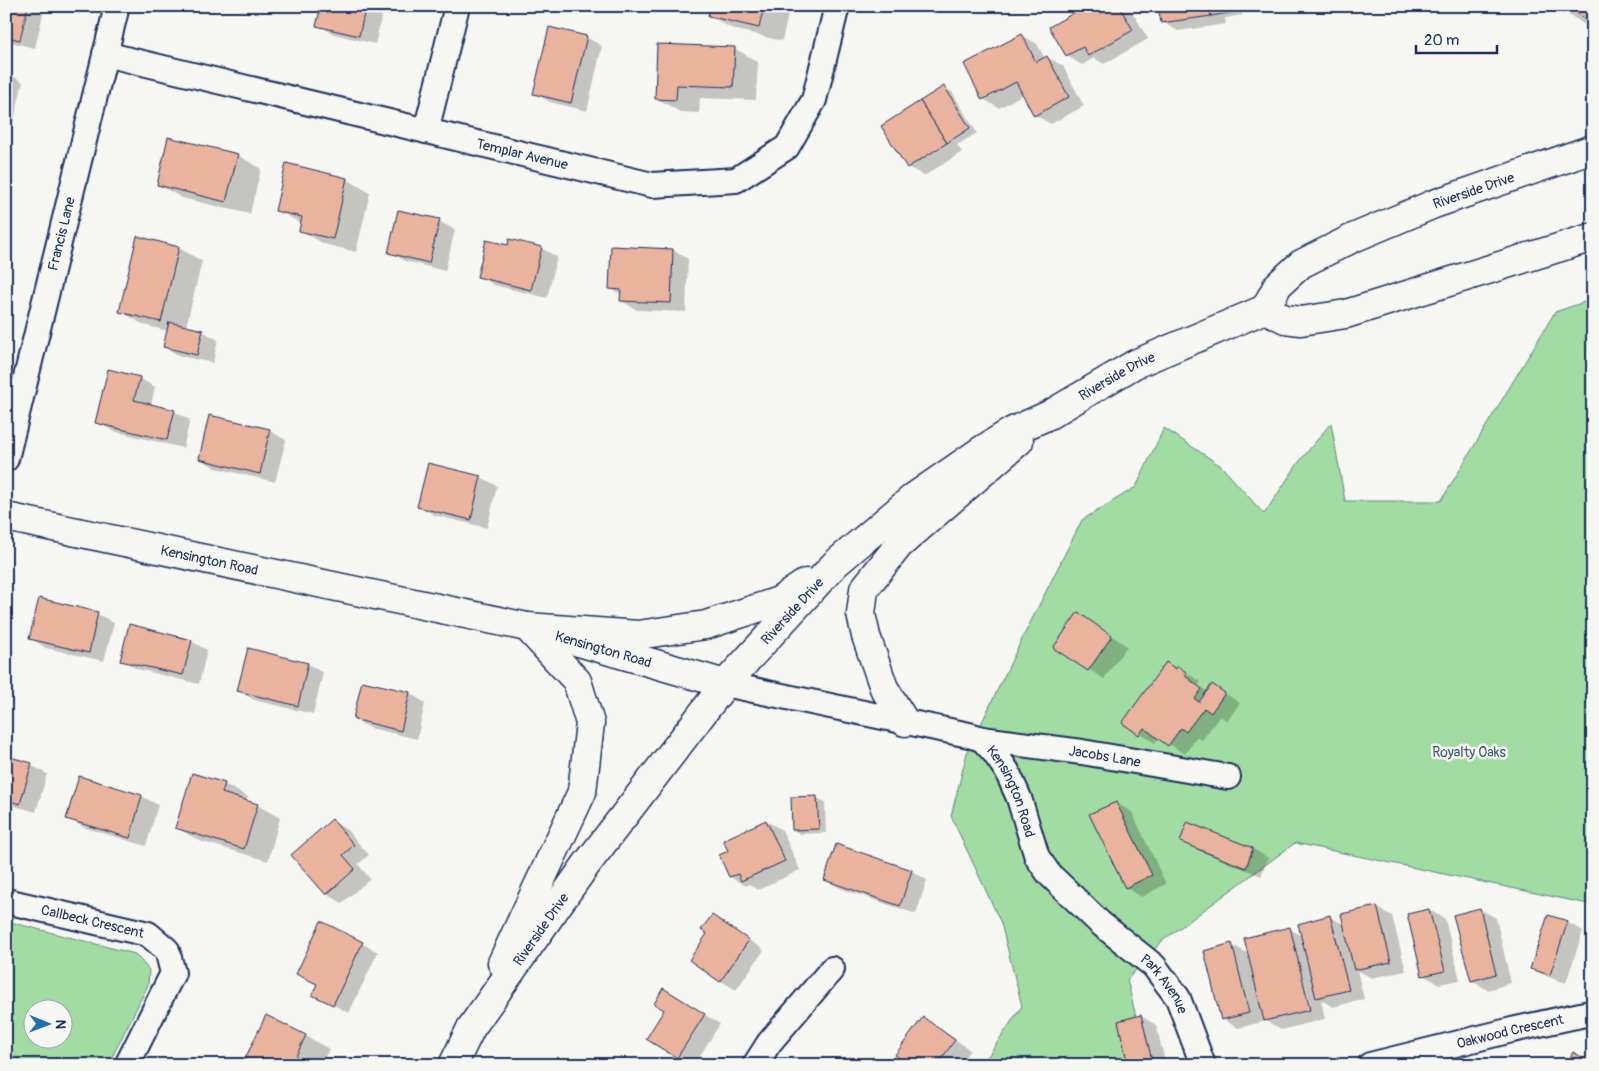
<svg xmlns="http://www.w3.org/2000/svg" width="1599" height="1071" font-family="Pangolin,sans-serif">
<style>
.green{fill:#a1dca2;stroke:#5e8680;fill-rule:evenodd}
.shadow{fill:#0003}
.building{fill:#e9b39e;stroke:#1b2f5e}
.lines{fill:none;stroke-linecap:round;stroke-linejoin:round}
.street-casing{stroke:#1b2f5e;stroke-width:28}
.secondary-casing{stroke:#1b2f5e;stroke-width:31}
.highway-casing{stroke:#1b2f5e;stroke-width:31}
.street{stroke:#f6f6f2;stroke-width:24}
.secondary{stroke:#f6f6f2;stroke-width:28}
.highway{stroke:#f6f6f2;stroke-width:28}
.labels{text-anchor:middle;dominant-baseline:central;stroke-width:5;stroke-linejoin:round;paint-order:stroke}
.street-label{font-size:14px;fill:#1b2f5e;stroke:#f6f6f2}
.park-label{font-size:14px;fill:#3c5a6f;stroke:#f6f6f2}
</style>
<rect width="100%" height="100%" fill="#f6f6f2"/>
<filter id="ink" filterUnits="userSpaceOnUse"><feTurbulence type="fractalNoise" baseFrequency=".02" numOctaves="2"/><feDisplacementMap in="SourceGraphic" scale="10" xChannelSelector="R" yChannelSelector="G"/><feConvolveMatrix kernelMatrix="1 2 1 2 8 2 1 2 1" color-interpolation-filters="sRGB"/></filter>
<g filter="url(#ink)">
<!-- green -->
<g class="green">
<polygon points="1593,299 1593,905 1295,843 1162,941 1127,980 1148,1065 982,1065 1022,1006 1001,923 951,816 967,753 1026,631 1082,520 1136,487 1164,428 1221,466 1264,514 1299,462 1331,423 1345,501 1441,501 1555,312"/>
<path d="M 6,921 L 135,954 L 149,970 L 148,985 L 108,1065 L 6,1065 ZM 32,1008 L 62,1008 L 62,1038 L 32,1038 Z"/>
</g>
<!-- shadow -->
<g class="shadow">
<polygon points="6,6 45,6 35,48 6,41"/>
<polygon points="322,6 384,6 375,44 334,34 318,25"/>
<polygon points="712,6 790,6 782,41 733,29 709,16"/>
<polygon points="1089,6 1129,6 1148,39 1104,64 1094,58 1082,65 1067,56"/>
<polygon points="1160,6 1241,6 1242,15 1225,18 1226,24 1178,31 1162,22"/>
<polygon points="1555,6 1593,6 1591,22 1587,26"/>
<polygon points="1022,35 1037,44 1045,59 1047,57 1063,66 1084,106 1051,124 1035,115 1024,94 999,108 983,99"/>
<polygon points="586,37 602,46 587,111 550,102 534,93"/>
<polygon points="734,48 758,62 756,100 700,98 699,113 680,112 656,98"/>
<polygon points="6,72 23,82 7,150 6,149"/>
<polygon points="944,87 952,92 977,133 957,145 962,152 924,176 908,167"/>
<polygon points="238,155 261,169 250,214 182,198 158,184"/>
<polygon points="287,165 347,179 370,193 356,252 324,244 300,230 302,224 277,210"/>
<polygon points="439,221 455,230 445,271 405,261 390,252"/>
<polygon points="509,247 541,248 557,257 547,298 494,285 479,276"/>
<polygon points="179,248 202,261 186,327 202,331 218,340 213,363 180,356 164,347 168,331 144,325 120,311"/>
<polygon points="673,250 688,259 686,312 637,310 622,301 622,295 610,288"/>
<polygon points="139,378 155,387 151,405 174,411 190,420 183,448 113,431 97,422"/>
<polygon points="210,416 270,431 286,440 275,482 216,468 200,459"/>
<polygon points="429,465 481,477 497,486 487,528 434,515 419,506"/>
<polygon points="6,592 9,594 6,605"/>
<polygon points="40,600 98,614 114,623 104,661 46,648 31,638"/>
<polygon points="1078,614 1127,646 1104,679 1055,648"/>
<polygon points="191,641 207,650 199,684 137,669 122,660"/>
<polygon points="308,664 323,673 313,714 254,700 239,691"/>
<polygon points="1178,667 1201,682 1198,685 1208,692 1212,685 1240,703 1227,721 1220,716 1202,740 1197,737 1185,754 1159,738 1155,743 1123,722"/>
<polygon points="410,693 425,703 417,739 370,728 354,719"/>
<polygon points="6,757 31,765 47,774 36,812 8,804 6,809"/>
<polygon points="80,777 142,796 158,805 146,846 83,827 68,818"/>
<polygon points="224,784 248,797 246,802 257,805 280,818 268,861 200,841 177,828"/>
<polygon points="817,798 825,802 826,833 800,834 793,830"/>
<polygon points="1116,803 1132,812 1166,884 1142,897 1126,888 1091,815"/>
<polygon points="332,821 347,830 369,855 358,864 370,879 342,903 327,894"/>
<polygon points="766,821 782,830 800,870 758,890 749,884 746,886 730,877 730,852"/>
<polygon points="1181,841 1253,849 1268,858 1261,876 1197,850"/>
<polygon points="912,871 927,880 916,914 842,889 826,880"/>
<polygon points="1377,907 1392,916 1406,971 1371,978 1357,970 1364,999 1333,1007 1321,1000 1325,1019 1281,1030 1266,1021 1238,1028 1222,1019 1232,945 1249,954 1290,929 1302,936 1330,917 1345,925"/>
<polygon points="1480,909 1496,918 1511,983 1488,990 1472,981"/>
<polygon points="1429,910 1445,919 1460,980 1439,984 1423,975"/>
<polygon points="712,916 764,950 736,990 721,981 709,934"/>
<polygon points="1567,922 1583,931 1566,983 1548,977 1532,968"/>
<polygon points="322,923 378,952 349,1013 313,994 318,985 297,974"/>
<polygon points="679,999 720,1024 694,1065 677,1057"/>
<polygon points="1141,1016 1156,1025 1166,1065 1130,1065"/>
<polygon points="924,1019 939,1028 970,1050 959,1065 911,1065"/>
<polygon points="306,1036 329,1049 321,1065 244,1065"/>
</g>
<!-- building -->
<g class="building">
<polygon points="6,6 28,6 20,40 6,37"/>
<polygon points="321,6 366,6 359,36 316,26"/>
<polygon points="710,6 764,6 759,28 708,16"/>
<polygon points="1086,6 1119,6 1133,30 1088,56 1083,47 1066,56 1049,27"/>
<polygon points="1158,6 1209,6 1211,16 1161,23"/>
<polygon points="1209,6 1234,6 1235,12 1211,16"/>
<polygon points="1553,6 1593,6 1593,25 1569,7 1563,14"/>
<polygon points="549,27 587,36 571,103 533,94"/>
<polygon points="1022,34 1036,62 1047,56 1069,97 1034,116 1016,82 982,100 964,64"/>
<polygon points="657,44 735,47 733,87 677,85 676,100 655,99"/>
<polygon points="944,86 970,128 947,143 920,101"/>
<polygon points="920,101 947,143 907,168 881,126"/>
<polygon points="168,137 238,154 226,202 157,185"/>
<polygon points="286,163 347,178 333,239 299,231 302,217 275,211"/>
<polygon points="398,210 440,219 429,263 388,253"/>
<polygon points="137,236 179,247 161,322 119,312"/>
<polygon points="509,239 542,247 531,290 477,277 486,240 508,245"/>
<polygon points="611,246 673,249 671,303 620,301 621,290 609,289"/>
<polygon points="169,322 203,330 197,355 163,347"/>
<polygon points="108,369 140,377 134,400 175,410 167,440 95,423"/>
<polygon points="209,415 270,429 260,474 199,459"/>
<polygon points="428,463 481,476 471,520 417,507"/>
<polygon points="39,598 98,612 89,653 29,639"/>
<polygon points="1078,612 1112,636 1088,671 1053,648"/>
<polygon points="129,624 192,640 183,675 120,661"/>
<polygon points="248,648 308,663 298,706 237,691"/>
<polygon points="1166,662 1176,669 1178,666 1186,672 1184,675 1202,689 1195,699 1199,702 1212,684 1225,693 1211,713 1204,708 1186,732 1181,728 1168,746 1144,728 1139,735 1122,723"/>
<polygon points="362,681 410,692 401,731 353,719"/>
<polygon points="6,756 32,763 20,804 6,800"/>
<polygon points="192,773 225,783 222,793 258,804 244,849 175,828"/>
<polygon points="79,776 142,795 130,838 66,819"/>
<polygon points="817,796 819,829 792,830 791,797"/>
<polygon points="1116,802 1152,875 1125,888 1089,814"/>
<polygon points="332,819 354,845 343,855 355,869 326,895 291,855"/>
<polygon points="766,820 785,861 741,881 738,874 729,877 719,855 728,851 723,840"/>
<polygon points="1187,822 1253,848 1246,868 1180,842"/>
<polygon points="836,844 912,870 900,906 824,880"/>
<polygon points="1377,906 1391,962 1354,970 1341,914"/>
<polygon points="1480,908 1496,974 1471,981 1453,915"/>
<polygon points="1429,909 1445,971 1422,976 1407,914"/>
<polygon points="712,915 749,940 720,982 689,960 707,934 701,930"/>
<polygon points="1330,915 1349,990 1316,998 1298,924"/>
<polygon points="1548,915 1568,921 1550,975 1530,969"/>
<polygon points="321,921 363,942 333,1005 312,995 317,984 296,974"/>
<polygon points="1290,927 1310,1010 1264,1021 1244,938"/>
<polygon points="1232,943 1249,1013 1221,1020 1204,951"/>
<polygon points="663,988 705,1014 677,1058 646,1039 664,1010 654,1004"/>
<polygon points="266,1015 306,1035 292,1065 242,1065"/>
<polygon points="1141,1015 1153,1065 1128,1065 1118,1021"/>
<polygon points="923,1017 955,1040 937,1065 909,1065 895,1055"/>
<polygon points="1573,1052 1593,1064 1593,1065 1566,1065"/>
</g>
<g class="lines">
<!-- street casing -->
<g class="street-casing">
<g id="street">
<path id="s1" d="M 105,54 L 652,185 L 736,180 L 787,147 L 814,100 L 837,6"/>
<polyline points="426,131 457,6"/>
<path id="s2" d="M 6,459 L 117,6"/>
<path id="s3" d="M 725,684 L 969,735 L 982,739 L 994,752 L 1007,771 L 1019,798 L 1037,857 L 1049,874 L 1100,923 L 1154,966 L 1178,998 L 1203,1065"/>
<path id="s4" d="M 982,739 L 1082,752 L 1228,777"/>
<path id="s5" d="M 6,901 L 148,934 L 167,950 L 173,973 L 127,1065"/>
<polyline points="755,1065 769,1043 832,969"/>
<path id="s6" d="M 1370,1065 L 1512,1030 L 1585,1014 L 1593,1015"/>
</g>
</g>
<!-- secondary casing -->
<g class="secondary-casing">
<g id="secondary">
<path id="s7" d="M 6,517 L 527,627 L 725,684"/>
</g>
</g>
<!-- highway casing -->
<g class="highway-casing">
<g id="highway">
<polyline points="1265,309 1285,319 1301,321 1346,314 1593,237"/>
<polyline points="527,627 638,635 706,625 779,601 806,583"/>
<polyline points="905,722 884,688 866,636 861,614 864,589 899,545 1019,441"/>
<polyline points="502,963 582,792 590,723 577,681 527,627"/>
<path id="s8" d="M 453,1065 L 471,1028 L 586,865 L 725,684 L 835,564 L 914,497 L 982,450 L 1013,431 L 1049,415 L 1135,364 L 1265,309 L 1278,285 L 1301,264 L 1353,238 L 1434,204 L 1593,149"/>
</g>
</g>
<!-- street -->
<use href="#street" class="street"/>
<!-- secondary -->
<use href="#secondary" class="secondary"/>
<!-- highway -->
<use href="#highway" class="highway"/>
</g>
</g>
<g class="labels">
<!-- street labels -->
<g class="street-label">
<text stroke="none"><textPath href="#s1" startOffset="429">Templar Avenue</textPath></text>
<text stroke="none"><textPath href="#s8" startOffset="1381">Riverside Drive</textPath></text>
<text stroke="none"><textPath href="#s2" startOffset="232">Francis Lane</textPath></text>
<text stroke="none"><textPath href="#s8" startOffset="972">Riverside Drive</textPath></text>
<text stroke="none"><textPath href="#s7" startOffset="208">Kensington Road</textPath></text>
<text stroke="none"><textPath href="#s8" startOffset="568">Riverside Drive</textPath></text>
<text stroke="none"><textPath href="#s7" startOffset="612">Kensington Road</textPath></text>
<text stroke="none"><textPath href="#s4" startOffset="124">Jacobs Lane</textPath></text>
<text stroke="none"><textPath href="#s3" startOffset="324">Kensington Road</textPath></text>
<text stroke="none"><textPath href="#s5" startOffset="89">Callbeck Crescent</textPath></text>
<text stroke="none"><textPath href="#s8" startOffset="162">Riverside Drive</textPath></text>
<text stroke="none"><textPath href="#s3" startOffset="576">Park Avenue</textPath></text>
<text stroke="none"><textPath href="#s6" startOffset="144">Oakwood Crescent</textPath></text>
</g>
<!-- park labels -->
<g class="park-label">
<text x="1469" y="752">Royalty Oaks</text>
</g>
</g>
<!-- margin -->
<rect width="1599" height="1071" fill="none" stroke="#f6f6f2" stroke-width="25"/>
<rect x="12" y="12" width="1574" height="1046" fill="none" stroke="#1b2f5e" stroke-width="2" filter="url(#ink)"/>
<!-- north arrow -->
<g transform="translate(48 1024) rotate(91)"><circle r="24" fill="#f6f6f2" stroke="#9ea6b7"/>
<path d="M0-4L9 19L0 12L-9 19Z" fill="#1f6fb2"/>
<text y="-8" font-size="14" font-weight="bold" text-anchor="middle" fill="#1b2f5e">N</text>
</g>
<!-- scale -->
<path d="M1416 45v8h81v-8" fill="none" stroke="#1b2f5e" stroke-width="2.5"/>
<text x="1424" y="45" font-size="15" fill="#1b2f5e" stroke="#f6f6f2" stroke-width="4" paint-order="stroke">20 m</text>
</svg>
